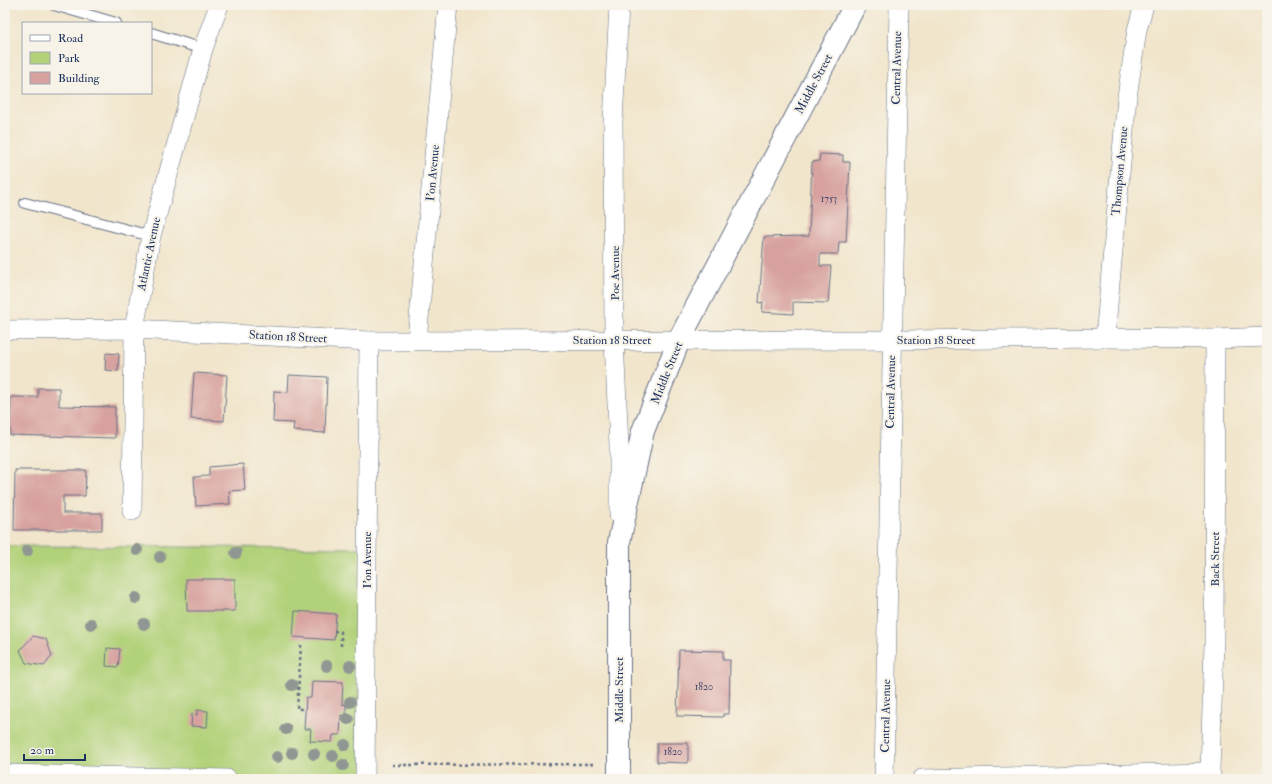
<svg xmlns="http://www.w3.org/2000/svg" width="1272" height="784" font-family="'IM FELL Double Pica',serif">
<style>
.green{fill:#b2d27a;stroke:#66806c}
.building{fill:#d7a19f}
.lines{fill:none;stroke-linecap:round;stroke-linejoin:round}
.service-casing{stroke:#666f84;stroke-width:12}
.minor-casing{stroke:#666f84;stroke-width:20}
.tertiary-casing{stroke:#666f84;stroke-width:24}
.path{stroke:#666f84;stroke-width:2.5;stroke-dasharray:3 3;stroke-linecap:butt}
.service{stroke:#fff;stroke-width:10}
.minor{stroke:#fff;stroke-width:19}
.tertiary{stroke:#fff;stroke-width:22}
.tree{fill:#909793}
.labels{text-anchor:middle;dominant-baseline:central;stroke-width:4;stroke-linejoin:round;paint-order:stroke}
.number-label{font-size:10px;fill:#4a4c6e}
.street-label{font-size:12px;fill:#1b2f5e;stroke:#f7f3e8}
</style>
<rect width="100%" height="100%" fill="#f7f3e8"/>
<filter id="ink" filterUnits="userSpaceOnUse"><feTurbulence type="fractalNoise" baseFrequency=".025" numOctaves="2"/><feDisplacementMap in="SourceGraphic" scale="8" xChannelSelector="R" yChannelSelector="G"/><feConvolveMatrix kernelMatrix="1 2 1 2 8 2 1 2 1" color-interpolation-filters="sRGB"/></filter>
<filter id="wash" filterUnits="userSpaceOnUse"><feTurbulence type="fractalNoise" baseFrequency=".012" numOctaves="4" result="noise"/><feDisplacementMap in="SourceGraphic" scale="16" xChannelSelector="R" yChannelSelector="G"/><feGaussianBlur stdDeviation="0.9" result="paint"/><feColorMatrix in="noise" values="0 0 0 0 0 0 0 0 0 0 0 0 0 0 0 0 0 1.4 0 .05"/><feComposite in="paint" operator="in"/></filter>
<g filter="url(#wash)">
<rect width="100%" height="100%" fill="#f1e5cb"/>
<!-- green -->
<polygon class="green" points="5,546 365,548 364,779 278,779 5,773"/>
<g id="blocks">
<!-- building -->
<g class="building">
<polygon points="820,154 843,155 843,162 850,162 846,242 839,242 838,254 820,254 820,266 831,266 828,303 793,302 793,314 762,312 763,302 759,303 764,237 809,236 812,162 819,161"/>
<polygon points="106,353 119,354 118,371 105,370"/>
<polygon points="194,373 227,375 224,421 191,419"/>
<polygon points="289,375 327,377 325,433 293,431 294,423 273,422 274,391 288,392"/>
<polygon points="38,388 59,388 59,406 115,407 115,438 10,435 11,397 38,397"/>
<polygon points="243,464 245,490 229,491 230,504 196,506 194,477 209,476 209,467"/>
<polygon points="15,470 86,470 85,496 63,496 63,513 102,513 102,530 14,530"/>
<polygon points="186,579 235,579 235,611 187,611"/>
<polygon points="295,611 336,614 334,640 293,637"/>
<polygon points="33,636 46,639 52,656 44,666 26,663 20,650"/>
<polygon points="107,648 120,649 118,667 106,666"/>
<polygon points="679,650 723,651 723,660 730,660 729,714 723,714 723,717 677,716"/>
<polygon points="312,681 343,682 342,704 346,705 346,716 341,715 340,735 333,735 332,742 310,741 311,729 304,729 306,697 311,698"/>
<polygon points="197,710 208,711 207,727 191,726 192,714 197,715"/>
<polygon points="657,743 688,743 688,763 657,762"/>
</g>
</g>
</g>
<g filter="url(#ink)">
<use href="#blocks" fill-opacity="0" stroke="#666f84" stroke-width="1"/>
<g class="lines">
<!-- service casing -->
<g class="service-casing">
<g id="service">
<polyline points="54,5 116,23"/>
<polyline points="151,33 203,49"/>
<polyline points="25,203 151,236"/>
</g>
</g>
<!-- minor casing -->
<g class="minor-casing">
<g id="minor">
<polyline points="5,330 134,329 369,341 903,340 1105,338 1215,339 1267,337"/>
<polyline points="1105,338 1127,97 1137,30 1144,5"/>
<polyline points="417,340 448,5"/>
<polyline points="132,511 134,329 151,236 203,49 219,5"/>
<polyline points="619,515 619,446 614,340 613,122 619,5"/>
<polyline points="5,774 227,779"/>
<polyline points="365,779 369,341"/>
<polyline points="884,779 899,5"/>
<polyline points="922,779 1210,772"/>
<polyline points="1212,779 1210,772 1214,642 1215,339"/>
</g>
</g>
<!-- tertiary casing -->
<g class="tertiary-casing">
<polyline id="tertiary" points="619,779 619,542 643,431 679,340 855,5"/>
</g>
<!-- path -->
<g class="path">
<polyline points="334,631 341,632 341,646"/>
<polyline points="301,645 297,709 305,709"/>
<polyline points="392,765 594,764"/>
</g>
<!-- service -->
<use href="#service" class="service"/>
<!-- minor -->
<use href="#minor" class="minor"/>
<!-- tertiary -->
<use href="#tertiary" class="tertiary"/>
</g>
<!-- trees -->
<g class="tree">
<circle cx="137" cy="550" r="6"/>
<circle cx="27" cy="551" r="6"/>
<circle cx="236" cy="553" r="6"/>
<circle cx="160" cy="557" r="6"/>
<circle cx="136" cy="598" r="6"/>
<circle cx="91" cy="624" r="6"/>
<circle cx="144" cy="624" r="6"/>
<circle cx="327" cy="666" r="6"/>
<circle cx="350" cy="666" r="6"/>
<circle cx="292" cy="685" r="6"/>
<circle cx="350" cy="702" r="6"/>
<circle cx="348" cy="719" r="6"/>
<circle cx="286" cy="729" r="6"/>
<circle cx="345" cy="745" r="6"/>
<circle cx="292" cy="753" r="6"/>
<circle cx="314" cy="754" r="6"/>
<circle cx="333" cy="756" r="6"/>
<circle cx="277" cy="757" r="6"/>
<circle cx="343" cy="765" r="6"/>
</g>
</g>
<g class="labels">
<!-- number labels -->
<g class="number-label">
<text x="829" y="199">1753</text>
<text x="704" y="687">1820</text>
<text x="673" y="752">1820</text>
</g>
<!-- street labels -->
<g class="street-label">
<text transform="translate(897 68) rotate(-89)">Central Avenue</text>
<text transform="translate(814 84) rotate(-62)">Middle Street</text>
<text transform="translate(1120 171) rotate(-85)">Thompson Avenue</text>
<text transform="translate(433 173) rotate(-85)">I'on Avenue</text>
<text transform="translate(149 254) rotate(-78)">Atlantic Avenue</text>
<text transform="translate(615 273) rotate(-90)">Poe Avenue</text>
<text transform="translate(288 337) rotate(3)">Station 18 Street</text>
<text x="612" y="340">Station 18 Street</text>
<text x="936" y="340">Station 18 Street</text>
<text transform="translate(667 373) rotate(-68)">Middle Street</text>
<text transform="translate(891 392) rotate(-89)">Central Avenue</text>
<text transform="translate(1215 559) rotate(-90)">Back Street</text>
<text transform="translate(367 560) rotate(-90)">I'on Avenue</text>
<text transform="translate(619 690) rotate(-90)">Middle Street</text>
<text transform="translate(886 716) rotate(-89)">Central Avenue</text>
</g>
</g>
<!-- margin -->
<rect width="1272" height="784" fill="none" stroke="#f7f3e8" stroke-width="20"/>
<!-- legend -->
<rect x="22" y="22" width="130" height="72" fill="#f7f3e8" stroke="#9fa5b1"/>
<rect x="30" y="35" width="20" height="6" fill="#ffffff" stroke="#9fa5b1"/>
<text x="58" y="42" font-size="12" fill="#1b2f5e">Road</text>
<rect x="30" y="52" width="20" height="12" fill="#b2d27a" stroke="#9fa5b1"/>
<text x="58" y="62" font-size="12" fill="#1b2f5e">Park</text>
<rect x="30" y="72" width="20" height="12" fill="#d7a19f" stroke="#9fa5b1"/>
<text x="58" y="82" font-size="12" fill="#1b2f5e">Building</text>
<!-- scale -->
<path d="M24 754v6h61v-6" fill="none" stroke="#1b2f5e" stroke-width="2"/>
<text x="30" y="754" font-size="12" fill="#1b2f5e" stroke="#f7f3e8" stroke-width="3" paint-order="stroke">20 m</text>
</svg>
